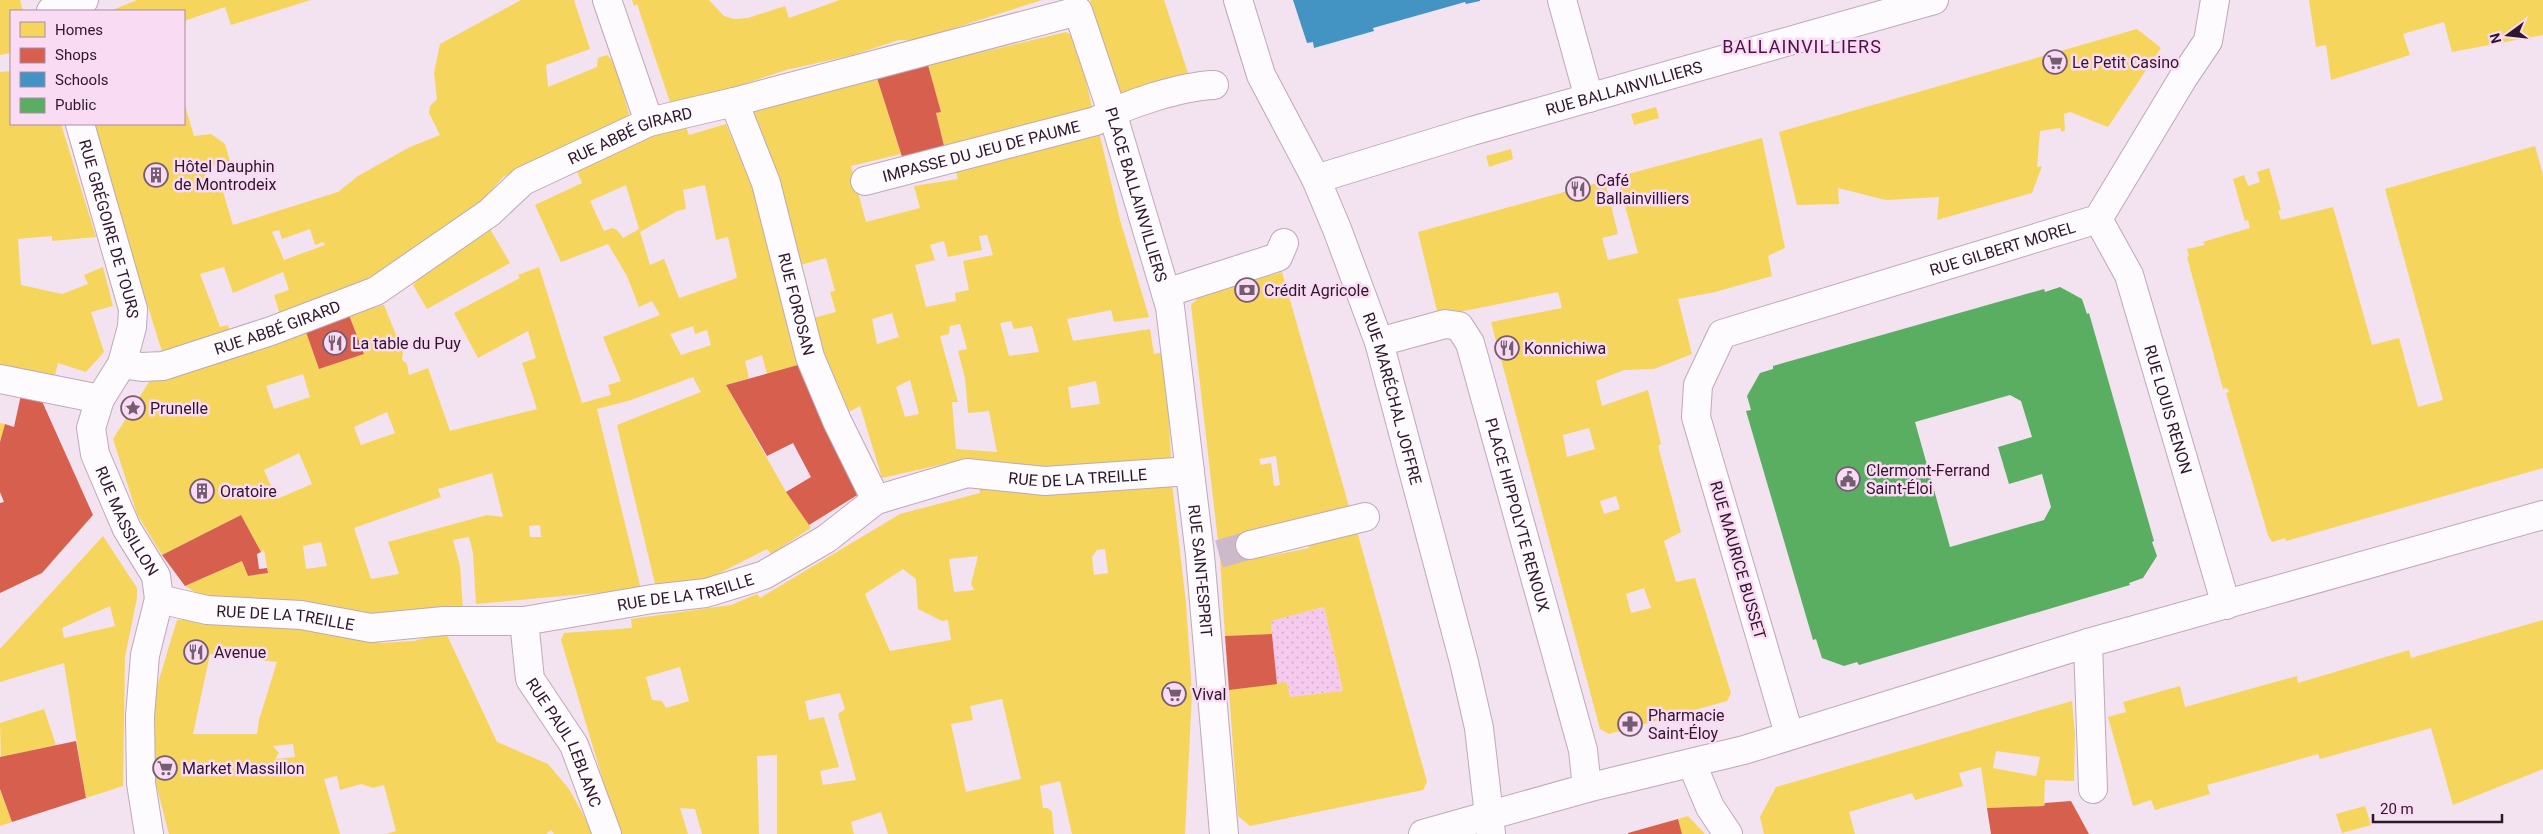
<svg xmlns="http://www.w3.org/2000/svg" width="2543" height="834" font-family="Roboto,sans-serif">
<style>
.grass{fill:url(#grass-dots)}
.homes{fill:#f6d55c;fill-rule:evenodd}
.shops{fill:#d6604d}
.schools{fill:#4393c3}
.public{fill:#5aae61;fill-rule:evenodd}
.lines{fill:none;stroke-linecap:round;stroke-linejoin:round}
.minor-tunnel{stroke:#ccb9c9;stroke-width:28;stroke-dasharray:28 14;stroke-linecap:butt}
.minor-casing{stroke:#bda9ba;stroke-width:30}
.minor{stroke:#fdfbfd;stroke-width:28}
.labels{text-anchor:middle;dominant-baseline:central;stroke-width:5;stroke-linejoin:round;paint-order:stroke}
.poi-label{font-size:16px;fill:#2f162c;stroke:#f9dcf4;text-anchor:start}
.street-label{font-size:16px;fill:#2f162c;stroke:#f9dcf4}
.neighbourhood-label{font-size:18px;letter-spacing:1px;fill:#4c1247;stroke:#f9dcf4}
</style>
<defs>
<pattern id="grass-dots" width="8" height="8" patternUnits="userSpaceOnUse" patternTransform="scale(1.25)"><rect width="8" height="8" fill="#f5caee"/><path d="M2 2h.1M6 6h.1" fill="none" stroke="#d2adcc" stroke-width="1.8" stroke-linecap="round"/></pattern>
</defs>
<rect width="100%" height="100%" fill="#f3e2f0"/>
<!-- grass -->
<polygon class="grass" points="1324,607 1343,691 1290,697 1287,683 1277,684 1271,621"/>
<!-- homes -->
<g class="homes">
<polygon points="0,0 20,0 23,11 11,11 11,53 0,55"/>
<polygon points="137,0 311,0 231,25 225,7 184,21 184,11 110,11"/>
<path d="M 521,0 L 574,0 L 590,49 L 546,65 L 548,87 L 597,67 L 598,58 L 607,55 L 615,63 L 629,114 L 626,119 L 503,177 L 469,216 L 357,285 L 280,315 L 274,295 L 289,290 L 283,272 L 233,293 L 224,267 L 200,274 L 220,327 L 228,325 L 231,334 L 164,358 L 91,124 L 184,124 L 184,102 L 194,136 L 211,134 L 225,144 L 230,161 L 203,168 L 208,185 L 220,182 L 233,225 L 338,192 L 358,176 L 410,147 L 440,135 L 429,113 L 430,106 L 437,99 L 434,73 L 440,44 ZM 310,229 L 315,245 L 323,242 L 325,245 L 284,260 L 272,232 L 279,230 L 282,239 Z"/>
<polygon points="632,0 709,0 724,16 734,19 748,18 785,6 789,18 840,0 1042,0 917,40 899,40 853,55 786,70 672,108 637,4 634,6"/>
<polygon points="1090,0 1164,0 1190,79 1122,102"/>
<polygon points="2309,0 2543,0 2543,35 2452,52 2444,22 2403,34 2410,55 2331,80 2326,45 2316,47"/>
<polygon points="2137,29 2161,48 2108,127 2070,112 2064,114 2065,130 2062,132 2060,128 2040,131 2037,167 2042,166 2032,193 1937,220 1939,197 1886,200 1838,188 1839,204 1797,205 1779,132"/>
<polygon points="1066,32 1076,38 1092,107 984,136 946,154 936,113 941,112 928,65"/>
<polygon points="11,71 11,124 61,124 96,237 52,241 52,236 18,239 21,285 62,294 88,284 84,275 103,267 113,306 91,312 104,352 86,372 58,363 53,383 0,373 0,72"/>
<path d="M 877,78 L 901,154 L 851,166 L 866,222 L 920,208 L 914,186 L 958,179 L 954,165 L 1099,132 L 1120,220 L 1149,317 L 1114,322 L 1111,310 L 1067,319 L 1073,341 L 1150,329 L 1154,354 L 1165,352 L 1171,458 L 1045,474 L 957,461 L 882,478 L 860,406 L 845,414 L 826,360 L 822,362 L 810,319 L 836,312 L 830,292 L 835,291 L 826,258 L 800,265 L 749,110 ZM 987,235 L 993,255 L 963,261 L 969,290 L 955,293 L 956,301 L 926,307 L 915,265 L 935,260 L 930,245 L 944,241 L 948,257 L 982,250 L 979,236 ZM 892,313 L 899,337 L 877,344 L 872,319 ZM 1011,321 L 1014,329 L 1032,326 L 1039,352 L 1009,356 L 1000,323 ZM 960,324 L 967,349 L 958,351 L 965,378 L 968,413 L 989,411 L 997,452 L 956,449 L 952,402 L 958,402 L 940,336 L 949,334 L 950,326 ZM 910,380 L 919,414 L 905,417 L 896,387 ZM 1096,381 L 1100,404 L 1071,408 L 1068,387 Z"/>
<polygon points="1656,107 1659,118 1634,125 1631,114"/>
<path d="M 685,124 L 689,135 L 726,124 L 742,162 L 746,161 L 805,363 L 767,374 L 762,355 L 745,361 L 749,378 L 726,385 L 786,492 L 811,528 L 771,554 L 767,549 L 698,584 L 656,588 L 617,425 L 701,392 L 693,377 L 631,400 L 597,409 L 641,589 L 476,604 L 473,553 L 469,537 L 453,540 L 460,566 L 463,609 L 368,615 L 207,599 L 185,586 L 242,561 L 248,576 L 268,573 L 264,550 L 261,552 L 241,515 L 162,555 L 137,514 L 113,439 L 149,382 L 213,359 L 306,332 L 319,369 L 364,354 L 349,315 L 384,305 L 403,352 L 402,360 L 407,364 L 409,375 L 428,368 L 450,431 L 537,409 L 522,363 L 536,358 L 528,331 L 478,358 L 454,313 L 520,278 L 518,275 L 539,267 L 582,403 L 611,395 L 608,385 L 621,381 L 603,337 L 660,315 L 652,301 L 639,307 L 627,276 L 608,244 L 561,262 L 535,205 L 582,183 L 576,169 L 648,135 ZM 626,185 L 639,229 L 623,238 L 617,230 L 612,228 L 604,231 L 590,201 ZM 705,185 L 716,240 L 728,237 L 737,278 L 679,298 L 664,259 L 650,265 L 640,232 L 677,211 L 686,209 L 683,190 ZM 693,326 L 695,334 L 707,330 L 711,345 L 681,355 L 670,334 ZM 303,374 L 310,397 L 274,409 L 266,386 ZM 387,412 L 395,433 L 361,445 L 354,427 ZM 299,453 L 312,484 L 277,499 L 264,470 ZM 492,473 L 503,517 L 487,515 L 388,542 L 399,574 L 371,579 L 354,528 L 441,497 L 438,489 ZM 540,525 L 541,537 L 530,537 L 529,526 ZM 321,542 L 327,566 L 306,569 L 303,546 Z"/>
<path d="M 1762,138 L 1785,248 L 1768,256 L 1772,276 L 1715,292 L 1678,299 L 1692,354 L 1654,369 L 1624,370 L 1596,381 L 1602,406 L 1648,390 L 1661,444 L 1658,446 L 1681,532 L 1664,541 L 1676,582 L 1695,578 L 1731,693 L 1727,701 L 1609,734 L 1600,729 L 1491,322 L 1562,308 L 1558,292 L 1444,315 L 1437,311 L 1418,232 L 1605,181 L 1618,234 L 1602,238 L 1608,260 L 1638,253 L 1617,177 ZM 1589,428 L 1595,449 L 1567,457 L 1563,435 ZM 1616,496 L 1620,509 L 1604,514 L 1600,501 ZM 1644,588 L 1651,608 L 1631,613 L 1626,594 Z"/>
<polygon points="2535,146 2543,175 2543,468 2286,541 2285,538 2272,542 2268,535 2226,393 2229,392 2227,388 2223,389 2187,257 2189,256 2187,249 2205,245 2203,242 2250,228 2248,220 2245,221 2233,179 2244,175 2248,186 2260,182 2257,172 2269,168 2281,210 2278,211 2281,220 2333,207 2372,345 2399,338 2418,407 2443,400 2385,189"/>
<polygon points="1511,149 1513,159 1489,167 1486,156"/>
<polygon points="490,229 510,263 427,309 413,285 431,266"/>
<path d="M 1282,272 L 1350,510 L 1265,552 L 1265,557 L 1309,548 L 1308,542 L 1357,531 L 1427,782 L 1423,790 L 1250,826 L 1238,816 L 1229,690 L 1287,682 L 1290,697 L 1343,691 L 1324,607 L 1271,621 L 1272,634 L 1225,636 L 1220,559 L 1191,305 L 1201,295 ZM 1276,456 L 1280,485 L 1274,486 L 1271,463 L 1261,465 L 1259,459 Z"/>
<polygon points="0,423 5,424 1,439 0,439"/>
<path d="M 1172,483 L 1186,603 L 1192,693 L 1185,834 L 1072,834 L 1060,781 L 1040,786 L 1043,808 L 1048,808 L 1052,812 L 1054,834 L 888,834 L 881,812 L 851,822 L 854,834 L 777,834 L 777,755 L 757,756 L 759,834 L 702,834 L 695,809 L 680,808 L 688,834 L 619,834 L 561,640 L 564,633 L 632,628 L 631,619 L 731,605 L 757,594 L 760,598 L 900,514 L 980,493 L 979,487 ZM 1105,549 L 1108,573 L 1094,575 L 1092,557 L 1097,550 ZM 978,556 L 971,584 L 974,590 L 954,592 L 949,559 ZM 903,569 L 916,579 L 918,609 L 942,621 L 948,620 L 951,640 L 890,651 L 865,594 ZM 680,667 L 689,701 L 666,708 L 662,701 L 652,700 L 646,677 ZM 840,693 L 845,709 L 838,714 L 856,780 L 823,785 L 820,771 L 839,767 L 824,717 L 809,720 L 805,701 ZM 1002,699 L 1021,779 L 966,792 L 951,724 L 973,720 L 970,706 Z"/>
<path d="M 103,536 L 137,588 L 137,598 L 125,657 L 123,786 L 86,798 L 64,663 L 0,682 L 0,649 ZM 110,606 L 115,626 L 64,638 L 62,628 Z"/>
<path d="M 215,617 L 327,631 L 382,643 L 414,641 L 446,633 L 497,742 L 548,764 L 569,789 L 594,834 L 554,834 L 551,830 L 546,834 L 386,834 L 396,831 L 384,785 L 373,788 L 361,784 L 340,790 L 337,776 L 324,779 L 340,834 L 169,834 L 150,761 L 155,693 L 177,620 ZM 210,654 L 277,662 L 259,720 L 257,734 L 193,734 ZM 293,744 L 295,757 L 275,759 L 279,753 L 273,746 Z"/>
<polygon points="2543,620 2543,769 2453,805 2431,728 2320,759 2318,754 2207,785 2210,794 2155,810 2151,800 2133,806 2108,717 2126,712 2123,702 2180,686 2185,707 2297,676 2298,683 2409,650 2411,658"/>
<path d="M 2072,701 L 2075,735 L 2074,781 L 2045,780 L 2044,806 L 1987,808 L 1981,767 L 1959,773 L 1963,786 L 1915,800 L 1912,793 L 1849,812 L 1855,834 L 1764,834 L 1760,817 L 1776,787 ZM 1996,751 L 2040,757 L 2036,776 L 1993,768 Z"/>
<polygon points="44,709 56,745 1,757 0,723"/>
<polygon points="0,790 12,822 0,826"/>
<polygon points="2365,806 2371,825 2342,833 2336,814"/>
<polygon points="1688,816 1705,834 1682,834 1678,819"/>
</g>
<!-- shops -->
<g class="shops">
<polygon points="928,65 941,112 936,113 946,154 904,163 877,78"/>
<polygon points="349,315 364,354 319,369 306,332"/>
<polygon points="805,363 859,494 809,525 786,492 811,477 793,443 767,456 726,385"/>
<polygon points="21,395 41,399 93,515 42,573 0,593 0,503 4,502 0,492 0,442 5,424 14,427"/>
<polygon points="241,515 261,552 257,554 259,569 267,568 268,573 248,576 242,561 185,586 162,555"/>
<polygon points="1272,634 1277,684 1229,690 1225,636"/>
<polygon points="76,741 86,798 12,822 0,789 0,757"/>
<polygon points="2071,801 2089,834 1991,834 1987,808 2044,806 2045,803"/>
<polygon points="1678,819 1682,834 1628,834 1628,833"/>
</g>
<!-- schools -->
<polygon class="schools" points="1293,0 1480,0 1480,1 1466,4 1465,2 1373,28 1374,31 1314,48 1313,42 1307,43"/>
<!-- public -->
<path class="public" d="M 2060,287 L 2082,299 L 2087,314 L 2089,313 L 2154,541 L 2152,542 L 2157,556 L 2143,578 L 2129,583 L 2130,585 L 1859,665 L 1857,662 L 1844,666 L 1822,658 L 1816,639 L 1813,640 L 1746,411 L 1751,410 L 1747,396 L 1760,373 L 1773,369 L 1773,366 L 2044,289 L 2045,292 ZM 2010,395 L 2021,401 L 2032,437 L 1998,447 L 2009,484 L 2042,474 L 2051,507 L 2044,520 L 1950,547 L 1915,422 Z"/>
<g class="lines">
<!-- minor-tunnel -->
<polyline class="minor-tunnel" points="1219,554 1250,545"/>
<!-- minor casing -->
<g class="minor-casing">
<g id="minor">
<polyline points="607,0 649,122"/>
<path id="s1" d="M 1238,0 L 1261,75 L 1316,179 L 1337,229 L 1379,342 L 1464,662 L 1479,728 L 1491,833"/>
<polyline points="1562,0 1589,98"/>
<polyline points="51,11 84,0"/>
<path id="s2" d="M 734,102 L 766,183 L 810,357 L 837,421 L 876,500"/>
<path id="s3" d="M 80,124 L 133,309 L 132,327 L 122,364 L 100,399 L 91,428 L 95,454 L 117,506 L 127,529 L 156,576 L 159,599 L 145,655 L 140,716 L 141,783 L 149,834"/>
<path id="s4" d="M 1316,179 L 1472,131 L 1934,0"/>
<path id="s5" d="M 865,181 L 1096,121 C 1125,104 1182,86 1214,85"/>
<path id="s6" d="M 2098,219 L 2129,275 L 2226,605"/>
<polyline points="1166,293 1278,257 1284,243"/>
<path id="s7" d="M 1379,342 L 1445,324 L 1459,326 L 1470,343 L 1583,750 L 1587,788"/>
<path id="s8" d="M 122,364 L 142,367 L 163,366 L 271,331 L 376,291 L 489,213 L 523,181 L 649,122 L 734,102 L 1078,11 L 1112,112 L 1170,307 L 1200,555 L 1224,834"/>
<polyline points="0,379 100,399"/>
<polyline points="1250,545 1365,517"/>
<path id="s9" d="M 159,599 L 207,610 L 301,615 L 371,628 L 444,621 L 524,621 L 652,599 L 706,593 L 764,575 L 826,539 L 876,500 L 967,473 L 1045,481 L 1190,471"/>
<path id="s10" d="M 524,621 L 530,679 L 574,745 L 607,834"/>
<polyline points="2088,643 2093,789"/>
<path id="s11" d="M 1789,734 L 1696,417 L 1698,385 L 1722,334 L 2098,219 L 2183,78 L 2208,41 L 2215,0"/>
<polyline points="1692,764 1710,807 1728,834"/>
<polyline points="1423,834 1587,788 1744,750 2088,643 2543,515"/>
</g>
</g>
<!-- minor -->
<use href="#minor" class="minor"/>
</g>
<!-- icons -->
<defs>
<g id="supermarket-ring" transform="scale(1.25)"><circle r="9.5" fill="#f9dcf4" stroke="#745d71" stroke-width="1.5"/><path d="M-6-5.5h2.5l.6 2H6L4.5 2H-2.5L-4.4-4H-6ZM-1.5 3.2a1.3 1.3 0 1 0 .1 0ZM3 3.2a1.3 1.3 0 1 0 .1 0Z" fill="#745d71"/></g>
<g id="building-ring" transform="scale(1.25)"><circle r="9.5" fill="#f9dcf4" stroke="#745d71" stroke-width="1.5"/><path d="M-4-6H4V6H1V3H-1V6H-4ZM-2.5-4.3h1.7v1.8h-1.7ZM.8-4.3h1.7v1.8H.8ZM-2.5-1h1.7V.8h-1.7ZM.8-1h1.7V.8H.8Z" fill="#745d71"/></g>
<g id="restaurant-ring" transform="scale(1.25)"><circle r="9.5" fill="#f9dcf4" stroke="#745d71" stroke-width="1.5"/><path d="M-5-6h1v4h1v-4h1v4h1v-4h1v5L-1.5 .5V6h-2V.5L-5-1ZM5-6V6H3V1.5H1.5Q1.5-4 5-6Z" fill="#745d71"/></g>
<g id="bank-ring" transform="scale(1.25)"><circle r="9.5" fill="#f9dcf4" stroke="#745d71" stroke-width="1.5"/><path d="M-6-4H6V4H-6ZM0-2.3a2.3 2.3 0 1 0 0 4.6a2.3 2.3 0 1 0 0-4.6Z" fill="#745d71"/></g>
<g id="sight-ring" transform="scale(1.25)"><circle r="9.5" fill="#f9dcf4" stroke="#745d71" stroke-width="1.5"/><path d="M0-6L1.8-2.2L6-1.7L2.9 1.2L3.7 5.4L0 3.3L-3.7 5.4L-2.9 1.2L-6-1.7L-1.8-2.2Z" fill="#745d71"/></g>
<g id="civic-ring" transform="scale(1.25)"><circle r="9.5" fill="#f9dcf4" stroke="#745d71" stroke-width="1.5"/><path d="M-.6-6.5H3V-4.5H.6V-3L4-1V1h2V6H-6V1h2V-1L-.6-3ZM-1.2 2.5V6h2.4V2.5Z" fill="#745d71"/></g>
<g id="pharmacy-ring" transform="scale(1.25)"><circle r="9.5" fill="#f9dcf4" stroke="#745d71" stroke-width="1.5"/><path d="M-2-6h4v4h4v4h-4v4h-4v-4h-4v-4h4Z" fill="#745d71"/></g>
</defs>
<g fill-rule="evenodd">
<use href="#supermarket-ring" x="2055" y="62"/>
<use href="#building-ring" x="156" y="175"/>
<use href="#restaurant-ring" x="1578" y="189"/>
<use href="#bank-ring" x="1247" y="290"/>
<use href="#restaurant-ring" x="335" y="343"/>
<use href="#restaurant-ring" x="1507" y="348"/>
<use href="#sight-ring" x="133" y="408"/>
<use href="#civic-ring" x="1848" y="479"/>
<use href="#building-ring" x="202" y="491"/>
<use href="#restaurant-ring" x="196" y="652"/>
<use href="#supermarket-ring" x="1174" y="694"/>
<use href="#pharmacy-ring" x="1630" y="724"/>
<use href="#supermarket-ring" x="165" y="768"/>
</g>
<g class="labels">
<!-- poi labels -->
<g class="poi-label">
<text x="2072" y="62">Le Petit Casino</text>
<text x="174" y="166">Hôtel Dauphin<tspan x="174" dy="18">de Montrodeix</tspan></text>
<text x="1596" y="180">Café<tspan x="1596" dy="18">Ballainvilliers</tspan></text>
<text x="1264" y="290">Crédit Agricole</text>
<text x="352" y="343">La table du Puy</text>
<text x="1524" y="348">Konnichiwa</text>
<text x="150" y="408">Prunelle</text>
<text x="1866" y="470">Clermont-Ferrand<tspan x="1866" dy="18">Saint-Éloi</tspan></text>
<text x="220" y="491">Oratoire</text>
<text x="214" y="652">Avenue</text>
<text x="1192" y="694">Vival</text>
<text x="1648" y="715">Pharmacie<tspan x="1648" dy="18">Saint-Éloy</tspan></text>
<text x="182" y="768">Market Massillon</text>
</g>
<!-- street labels -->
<g class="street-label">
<text stroke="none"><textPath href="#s4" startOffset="321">RUE BALLAINVILLIERS</textPath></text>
<text stroke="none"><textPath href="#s8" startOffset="568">RUE ABBÉ GIRARD</textPath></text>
<text stroke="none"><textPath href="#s5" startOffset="120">IMPASSE DU JEU DE PAUME</textPath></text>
<text stroke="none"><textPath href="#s8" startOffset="1226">PLACE BALLAINVILLIERS</textPath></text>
<text stroke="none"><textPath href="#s3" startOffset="109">RUE GRÉGOIRE DE TOURS</textPath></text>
<text stroke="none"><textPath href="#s11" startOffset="712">RUE GILBERT MOREL</textPath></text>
<text stroke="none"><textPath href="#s2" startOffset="212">RUE FOROSAN</textPath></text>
<text stroke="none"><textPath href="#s8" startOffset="162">RUE ABBÉ GIRARD</textPath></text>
<text stroke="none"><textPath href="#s1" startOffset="429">RUE MARÉCHAL JOFFRE</textPath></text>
<text stroke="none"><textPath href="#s6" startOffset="204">RUE LOUIS RENON</textPath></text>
<text stroke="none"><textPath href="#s9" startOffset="954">RUE DE LA TREILLE</textPath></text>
<text stroke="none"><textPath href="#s7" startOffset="281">PLACE HIPPOLYTE RENOUX</textPath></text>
<text stroke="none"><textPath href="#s3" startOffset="421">RUE MASSILLON</textPath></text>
<text transform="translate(1738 560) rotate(74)">RUE MAURICE BUSSET</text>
<text stroke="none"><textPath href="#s8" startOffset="1609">RUE SAINT-ESPRIT</textPath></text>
<text stroke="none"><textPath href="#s9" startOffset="532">RUE DE LA TREILLE</textPath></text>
<text stroke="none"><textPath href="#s9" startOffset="128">RUE DE LA TREILLE</textPath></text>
<text stroke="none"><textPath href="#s10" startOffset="131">RUE PAUL LEBLANC</textPath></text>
</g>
<!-- neighbourhood labels -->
<g class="neighbourhood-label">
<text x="1802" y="46">BALLAINVILLIERS</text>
</g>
</g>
<!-- legend -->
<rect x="10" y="10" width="175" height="115" fill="#f9dcf4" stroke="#a88da4"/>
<rect x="20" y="22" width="25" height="15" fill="#f6d55c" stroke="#a88da4"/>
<text x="55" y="35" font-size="15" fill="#2f162c">Homes</text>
<rect x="20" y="48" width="25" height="15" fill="#d6604d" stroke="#a88da4"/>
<text x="55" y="60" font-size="15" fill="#2f162c">Shops</text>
<rect x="20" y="72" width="25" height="15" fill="#4393c3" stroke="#a88da4"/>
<text x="55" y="85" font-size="15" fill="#2f162c">Schools</text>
<rect x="20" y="98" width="25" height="15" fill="#5aae61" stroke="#a88da4"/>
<text x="55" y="110" font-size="15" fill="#2f162c">Public</text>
<!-- north arrow -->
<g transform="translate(2508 35) rotate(255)" stroke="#f9dcf4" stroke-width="4" paint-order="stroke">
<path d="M0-4L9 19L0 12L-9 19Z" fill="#2f162c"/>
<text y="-8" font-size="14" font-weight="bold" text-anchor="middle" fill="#2f162c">N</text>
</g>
<!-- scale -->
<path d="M2373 814v8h129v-8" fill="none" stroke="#2f162c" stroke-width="2.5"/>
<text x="2380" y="814" font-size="15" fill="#2f162c" stroke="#f9dcf4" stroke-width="4" paint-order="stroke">20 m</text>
</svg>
